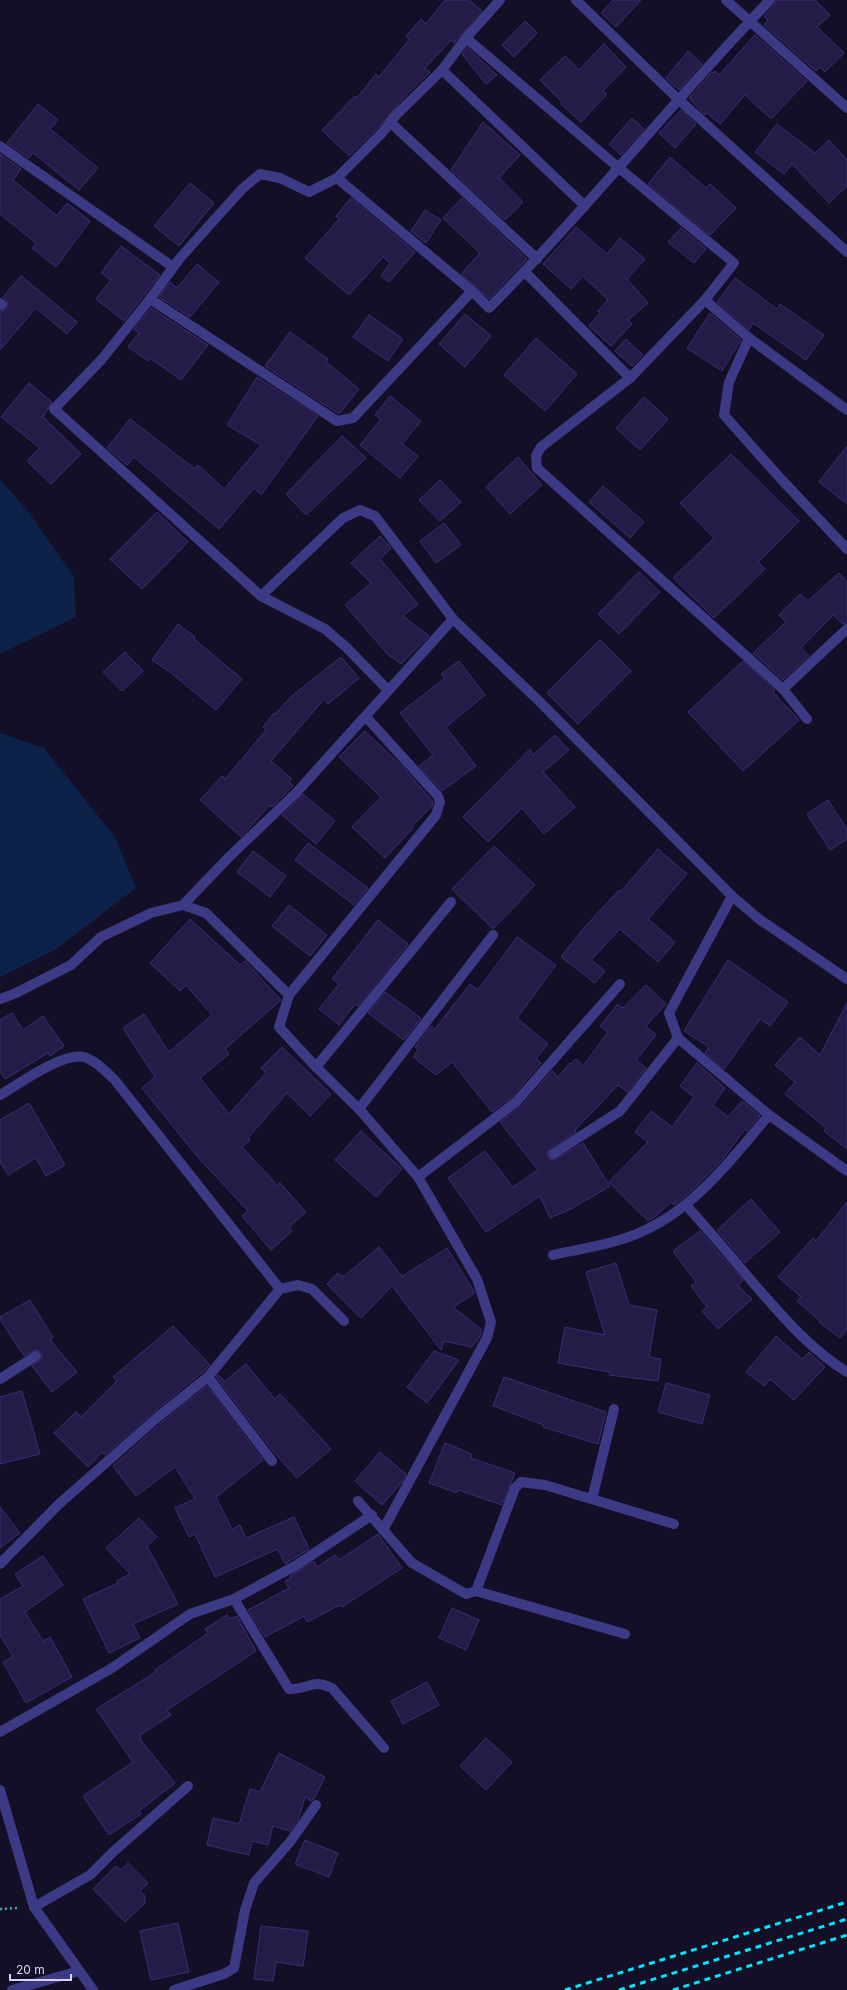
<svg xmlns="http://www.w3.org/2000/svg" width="847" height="1990" font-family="Inter,sans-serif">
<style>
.water{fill:#0c2248}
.building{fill:#241b47;stroke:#3b2d73}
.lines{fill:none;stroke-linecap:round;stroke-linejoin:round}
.path{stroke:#2fb8b0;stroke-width:2.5;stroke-dasharray:2 3;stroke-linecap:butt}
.minor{stroke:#3d3a85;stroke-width:10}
.rail{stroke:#00e5ff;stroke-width:3;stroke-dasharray:6 5;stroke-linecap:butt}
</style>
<rect width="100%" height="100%" fill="#130f26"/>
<!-- water -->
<g class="water">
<polygon points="0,479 30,514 74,577 76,617 0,654"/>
<polygon points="0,733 44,748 115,837 136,888 56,949 0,977"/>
</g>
<!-- building -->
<g class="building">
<polygon points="445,0 469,0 482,11 454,43 451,40 425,68 430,72 429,73 408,93 377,129 349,156 322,130 355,96 357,98 376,74 379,77 409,40 406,36 421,19 426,24"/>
<polygon points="613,0 641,0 616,27 601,13"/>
<polygon points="776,0 815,0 830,15 817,27 844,53 825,72 820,67 816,71 764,25 768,20 764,16 775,4"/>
<polygon points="525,21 537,33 514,57 502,45"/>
<polygon points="755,35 807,81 771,119 745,95 720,124 707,113 705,115 689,98 712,72 714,73 715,71 719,75"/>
<polygon points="604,44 626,67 603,91 607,94 581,122 561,104 562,102 540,80 565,56 579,70"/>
<polygon points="467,47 497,75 486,84 462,54"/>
<polygon points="688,51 702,64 679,90 666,78"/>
<polygon points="38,104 58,120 50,129 98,168 79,190 33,153 29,158 7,143"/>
<polygon points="681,110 696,124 675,148 659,133"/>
<polygon points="632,118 644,129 621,155 609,144"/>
<polygon points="483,122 520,155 499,178 523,202 505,220 451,170"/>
<polygon points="777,124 815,153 829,140 847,160 847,186 829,203 792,164 784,174 755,152"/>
<polygon points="0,154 21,169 13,180 57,216 67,203 90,221 56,267 32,248 36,243 0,214"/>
<polygon points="670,157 706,188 710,184 736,208 710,235 648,184"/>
<polygon points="190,183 214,203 179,246 154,226"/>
<polygon points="351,198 415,252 389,282 381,276 390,263 383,257 349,295 305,258 339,219 336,216"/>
<polygon points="462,198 527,259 489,299 461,274 480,253 443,218"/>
<polygon points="425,210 441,220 426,243 411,231"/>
<polygon points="576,227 607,254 620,238 645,259 627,279 648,303 628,320 632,324 611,346 589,326 600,313 598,311 608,300 583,276 571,289 543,264"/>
<polygon points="681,228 706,249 694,263 668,242"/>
<polygon points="121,246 160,275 124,321 96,299 111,280 101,273"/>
<polygon points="197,264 219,282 190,317 159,297 170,282 177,288"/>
<polygon points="21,276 77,322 67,334 36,308 0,350 0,311 6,310 8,306 7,301 3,297"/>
<polygon points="735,278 777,309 780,304 824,335 806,360 753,323 749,330 717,302"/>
<polygon points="151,308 208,345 181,380 150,358 148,361 128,347 139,333 134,329"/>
<polygon points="710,313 741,340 722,371 687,348"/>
<polygon points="465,314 491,336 465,367 439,344"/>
<polygon points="369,315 403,339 388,361 353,337"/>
<polygon points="290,332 328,359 326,362 359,389 339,414 265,366"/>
<polygon points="536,338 577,374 545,411 504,375"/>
<polygon points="626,339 643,355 632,366 615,351"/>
<polygon points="257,377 318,416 261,495 254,488 219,529 134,457 127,465 107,448 130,419 195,469 198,465 224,489 261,445 227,425"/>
<polygon points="29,383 52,402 43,417 81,454 51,484 27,461 40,448 1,417"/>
<polygon points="390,396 421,421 402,444 418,456 400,478 360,445 381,419 375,415"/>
<polygon points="644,397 668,419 640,450 616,428"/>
<polygon points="342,436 366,458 306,515 286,494"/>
<polygon points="847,446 847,504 819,482"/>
<polygon points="731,454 799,521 758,562 765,569 714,618 673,578 714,538 680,503"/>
<polygon points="518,457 542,485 510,514 486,487"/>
<polygon points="440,480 461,502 440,521 419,500"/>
<polygon points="603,486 644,522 630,538 589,502"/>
<polygon points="157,512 188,542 142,589 110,559"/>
<polygon points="444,523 461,545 436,563 420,541"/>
<polygon points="380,536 391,548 380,559 418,604 403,616 429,636 401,664 392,657 390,657 345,605 371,583 351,563"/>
<polygon points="639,572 660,592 619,634 598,614"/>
<polygon points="839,573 847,582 847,623 843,624 833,615 801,648 809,656 783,680 753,653 786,622 779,615 800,594 808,601"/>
<polygon points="178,624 195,637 194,639 242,679 216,710 170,672 152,660"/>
<polygon points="600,640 631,671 578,724 547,693"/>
<polygon points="125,652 143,671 122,691 103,672"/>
<polygon points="341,657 359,678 328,704 324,699 271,761 292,779 289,782 293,786 272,807 270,805 241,837 200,800 222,776 225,779 266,730 263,727 274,713 275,714 293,695"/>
<polygon points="459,661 485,695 446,727 476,766 442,791 419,766 433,755 400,713 445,678 441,674"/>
<polygon points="743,661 775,690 773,692 799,720 743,771 688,712"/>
<polygon points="365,731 404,768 433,802 432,806 412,826 413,828 385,858 352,827 381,797 339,757"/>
<polygon points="555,735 569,750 543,772 575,807 544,834 522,808 488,842 463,817 530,749 533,755"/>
<polygon points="303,794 335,821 316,844 282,815"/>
<polygon points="828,800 847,829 847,839 830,850 807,814"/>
<polygon points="308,843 368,888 354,905 295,860"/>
<polygon points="494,846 535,885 493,929 452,889"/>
<polygon points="658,849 687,874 648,919 675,942 658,962 620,929 591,960 605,971 595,983 561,957 582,930 619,890 621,891"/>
<polygon points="253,851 286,876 270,897 237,872"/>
<polygon points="289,905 327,935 310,956 272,926"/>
<polygon points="190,919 240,965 245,961 281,1000 225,1049 229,1054 200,1078 229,1114 266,1073 261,1068 282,1047 331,1094 310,1116 287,1093 248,1138 250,1140 242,1147 277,1185 280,1183 306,1212 289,1227 292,1231 271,1250 242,1216 248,1211 196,1155 142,1088 155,1077 123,1028 144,1014 169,1052 212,1015 186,985 180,991 150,963"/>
<polygon points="378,920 408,944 358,1006 355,1004 339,1025 319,1009 339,984 332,979"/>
<polygon points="517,937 556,965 517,1018 548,1044 536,1059 541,1063 512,1097 492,1112 452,1062 436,1075 413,1057 418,1050 415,1047 431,1026 435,1029 470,984 478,990"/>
<polygon points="728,960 788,1002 770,1026 760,1019 724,1069 705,1053 709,1047 684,1031"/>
<polygon points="646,985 666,1004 646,1026 656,1035 636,1060 646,1068 627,1092 618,1085 575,1130 576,1132 549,1149 547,1154 548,1158 554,1160 583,1143 610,1186 573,1208 550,1218 540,1196 486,1232 448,1178 485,1151 513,1187 538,1170 500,1122 521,1106 552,1071 558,1077 570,1063 571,1064 576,1059 583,1066 608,1032 600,1026 618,1004 623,1008"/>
<polygon points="385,992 421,1018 404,1040 368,1013"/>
<polygon points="847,1003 847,1149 824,1131 826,1128 785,1094 795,1082 775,1065 800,1037 820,1055"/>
<polygon points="12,1013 23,1030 43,1016 64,1046 50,1056 48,1053 5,1079 0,1071 0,1020"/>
<polygon points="697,1063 725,1088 713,1105 728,1117 742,1101 760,1116 747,1131 745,1129 722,1160 699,1184 681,1200 674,1205 671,1202 655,1217 648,1221 609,1182 648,1142 635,1132 651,1111 672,1127 694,1097 680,1086"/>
<polygon points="29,1103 65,1165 46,1176 36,1158 8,1175 0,1162 0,1120"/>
<polygon points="361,1131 402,1169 376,1197 335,1160"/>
<polygon points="751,1199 780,1232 745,1263 717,1230"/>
<polygon points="847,1202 847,1329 840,1338 819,1322 820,1321 797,1301 801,1297 778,1277 813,1238 816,1241"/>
<polygon points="700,1231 743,1280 738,1286 752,1299 718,1329 702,1311 707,1307 691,1286 696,1282 673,1251"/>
<polygon points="379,1247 402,1276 401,1277 447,1248 475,1293 453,1307 482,1330 480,1337 472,1347 444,1341 441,1350 392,1286 361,1318 327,1284 338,1273 343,1277"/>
<polygon points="616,1263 629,1305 657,1310 649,1357 661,1359 658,1381 609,1375 610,1372 558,1363 565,1327 605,1335 586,1272"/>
<polygon points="30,1300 53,1338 50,1340 77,1372 52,1392 32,1366 42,1359 41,1352 35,1350 24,1356 0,1319 0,1317"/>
<polygon points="173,1326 210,1365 203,1372 155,1411 105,1455 102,1452 88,1467 54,1433 76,1412 81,1417 117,1381 113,1377"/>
<polygon points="776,1336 802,1359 809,1352 825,1367 794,1400 770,1379 764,1386 746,1372"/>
<polygon points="434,1351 459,1360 427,1403 407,1387"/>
<polygon points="246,1364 275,1399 280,1394 331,1449 297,1478 273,1451 216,1377 218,1375 225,1381"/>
<polygon points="504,1377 606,1412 598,1444 543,1427 544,1425 493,1406"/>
<polygon points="666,1383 710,1395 702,1424 658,1412"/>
<polygon points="207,1386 263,1460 216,1497 232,1529 240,1525 246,1538 294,1517 309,1549 285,1564 278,1549 215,1577 195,1534 189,1537 175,1508 195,1499 175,1467 136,1496 113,1466 163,1421"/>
<polygon points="22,1391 40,1454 0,1464 0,1397"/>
<polygon points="445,1443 472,1454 471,1458 515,1473 502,1505 458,1490 457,1493 429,1483"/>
<polygon points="380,1452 406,1474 402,1482 382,1505 355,1481"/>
<polygon points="0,1507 20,1533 0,1548"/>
<polygon points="139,1518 157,1537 147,1546 178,1604 133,1624 140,1638 109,1653 83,1599 118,1583 117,1581 130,1574 106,1548"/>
<polygon points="378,1534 402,1568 342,1607 340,1605 307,1622 304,1616 265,1637 248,1610 289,1588 285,1581 291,1578 290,1576 314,1561 317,1567 335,1555 339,1560"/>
<polygon points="43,1556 63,1585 25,1612 43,1641 50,1637 72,1677 26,1703 3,1662 13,1657 0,1635 0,1599 23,1586 15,1574"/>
<polygon points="452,1608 479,1620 466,1650 439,1638"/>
<polygon points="227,1615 230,1619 237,1616 256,1651 167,1710 171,1715 140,1735 141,1737 140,1739 175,1783 139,1811 141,1814 109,1835 83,1796 133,1762 96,1709 156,1672 155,1670 208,1633 205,1629"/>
<polygon points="427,1682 439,1705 403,1724 391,1701"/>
<polygon points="486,1738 512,1762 486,1790 460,1766"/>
<polygon points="279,1753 325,1777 314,1799 311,1801 305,1797 298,1820 290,1831 273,1826 268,1845 252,1841 249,1855 207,1845 213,1818 239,1824 250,1789 260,1792"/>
<polygon points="305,1840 338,1853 329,1877 295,1864"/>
<polygon points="128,1863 148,1883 140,1891 145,1896 145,1903 125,1922 93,1889 116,1866 121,1870"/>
<polygon points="178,1923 189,1972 151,1980 140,1931"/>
<polygon points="261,1926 308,1931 303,1966 276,1962 273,1981 254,1979"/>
</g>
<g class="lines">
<!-- path -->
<polyline class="path" points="0,1909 19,1908"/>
<!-- minor -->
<g class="minor">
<polyline points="576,0 678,99 847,252"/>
<polyline points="726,0 847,108"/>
<polyline points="466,38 619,168 734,263 705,300 630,378 541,447 536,456 537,468 783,689 807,719"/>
<polyline points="442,70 585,206"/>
<polyline points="390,122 537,259"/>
<polyline points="0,146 173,267"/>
<path d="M 337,178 L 472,291 L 489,308 C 587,209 674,100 770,0"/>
<polyline points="525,272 630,378"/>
<polyline points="150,299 337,421 353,418 472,291"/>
<polyline points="705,300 749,338 847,410"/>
<polyline points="0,303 2,305"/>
<polyline points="749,338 729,382 724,415 780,478 847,549"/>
<polyline points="261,596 343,518 360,510 375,516 453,619 539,701 732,896 759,919 847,979"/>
<polyline points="783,689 847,629"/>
<polyline points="388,690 346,647 325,629 261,596 54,409 102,359 150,299 180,258 242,189 260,174 280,178 309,192 337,178 382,133 396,115 442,70 466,38 500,0"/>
<polyline points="732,896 669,1013 678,1038 769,1115 847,1171"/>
<polyline points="183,905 229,857 296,793 453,619"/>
<polyline points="289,995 436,815 440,802 438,796 366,717"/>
<polyline points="0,999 16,993 71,965 101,937 151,913 183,905 206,913 289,995 279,1027 316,1067 359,1109 418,1177 477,1279 491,1322 487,1338 383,1530"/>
<polyline points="316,1067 451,902"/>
<path d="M 0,1095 C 19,1084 63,1052 84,1057 C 95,1060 106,1072 114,1079 L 280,1289 L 298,1285 L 312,1289 L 344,1321"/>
<polyline points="359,1109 493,935"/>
<polyline points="553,1154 620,1111 678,1038"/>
<polyline points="418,1177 516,1102 620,984"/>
<path d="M 686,1205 C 709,1231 732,1257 754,1284 C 782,1316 811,1350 847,1372"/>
<path d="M 553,1255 C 575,1250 597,1247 619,1240 C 686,1221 726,1165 769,1115"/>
<polyline points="208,1377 272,1461"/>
<polyline points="0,1379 36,1356"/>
<polyline points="592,1499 614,1409"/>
<polyline points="358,1501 412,1563 466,1594 476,1591 625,1634"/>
<polyline points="0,1564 59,1504 159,1416 208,1377 280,1289"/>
<polyline points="476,1591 515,1488 521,1482 545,1485 674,1524"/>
<path d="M 234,1599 L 289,1689 C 310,1690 310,1678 332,1688 L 384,1748"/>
<polyline points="0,1732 112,1668 190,1614 234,1599 295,1566 372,1515"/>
<polyline points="0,1790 34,1907 93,1990"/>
<polyline points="34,1907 90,1875 113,1852 188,1786"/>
<polyline points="12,1990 79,1971"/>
<polyline points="174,1990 224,1974 234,1968 245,1910 254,1883 290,1842 316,1805"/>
</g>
<!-- rail -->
<g class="rail">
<polyline points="565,1990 847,1902"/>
<polyline points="619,1990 847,1919"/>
<polyline points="673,1990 847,1935"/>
</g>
</g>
<!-- scale -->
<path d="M10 1974v6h61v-6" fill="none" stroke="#d9d4ff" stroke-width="2"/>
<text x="16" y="1974" font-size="12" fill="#d9d4ff" stroke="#130f26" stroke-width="3" paint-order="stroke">20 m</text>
</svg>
